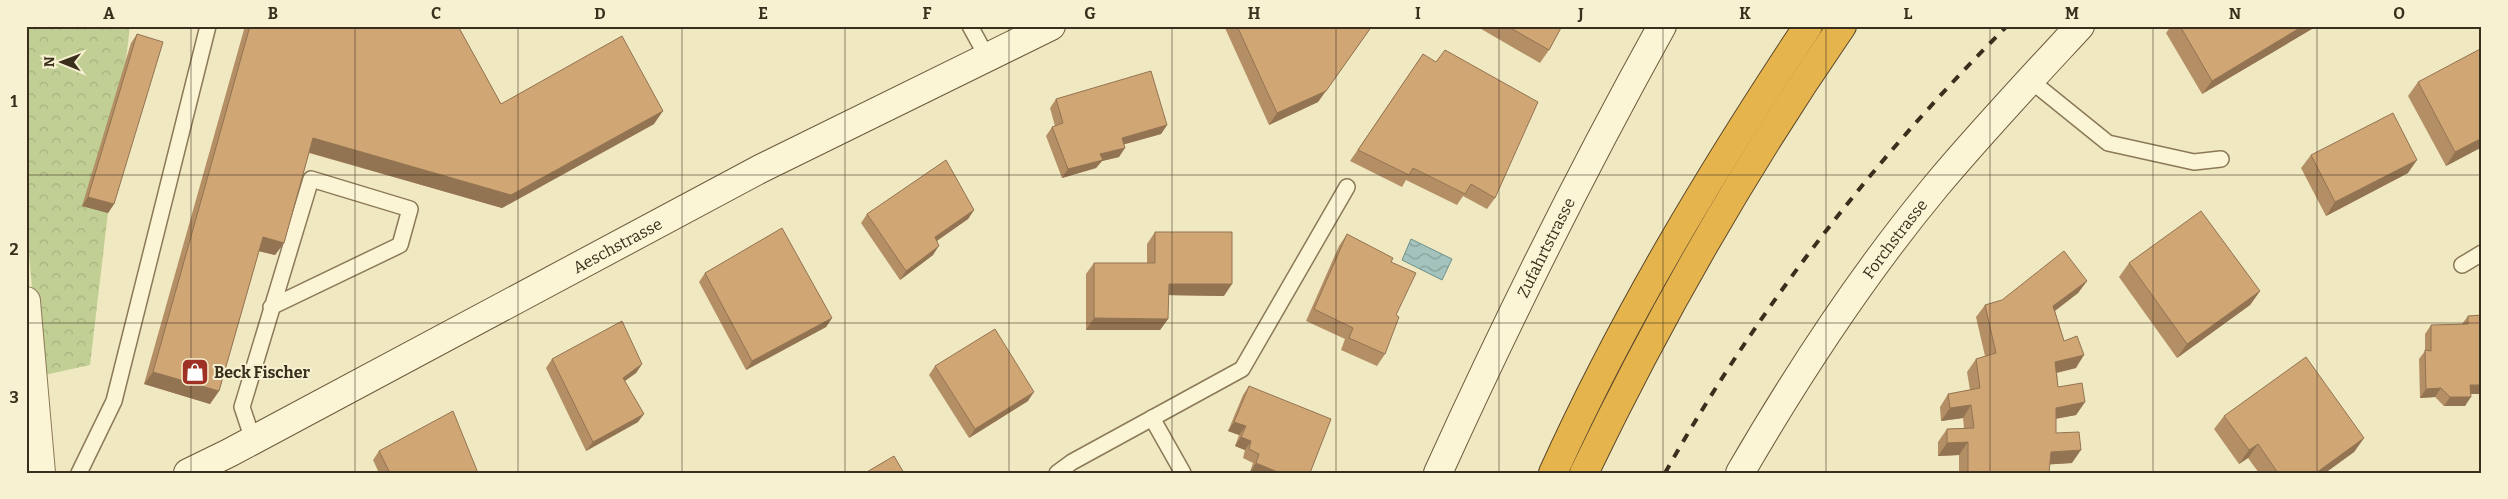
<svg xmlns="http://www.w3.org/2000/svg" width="2508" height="499" font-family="Bitter,serif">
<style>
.forest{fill:url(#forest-crowns)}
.water{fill:url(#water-waves);stroke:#6a918c}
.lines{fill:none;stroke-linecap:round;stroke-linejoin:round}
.lane-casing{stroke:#8b7957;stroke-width:18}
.street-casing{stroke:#8b7957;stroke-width:30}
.secondary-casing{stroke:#6d5a3b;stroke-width:30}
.highway-casing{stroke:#59462c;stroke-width:30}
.lane{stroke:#fbf4d5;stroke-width:15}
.street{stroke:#fbf4d5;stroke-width:28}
.secondary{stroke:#fbf4d5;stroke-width:28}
.highway{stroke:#e5b44d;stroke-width:28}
.rail{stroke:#3a2e1d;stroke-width:4;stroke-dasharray:9 9;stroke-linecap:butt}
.wall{fill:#b48f65}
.shaded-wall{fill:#927452}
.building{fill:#d1a675;stroke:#927452}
.grid{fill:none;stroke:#3a2e1d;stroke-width:1;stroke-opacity:0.55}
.labels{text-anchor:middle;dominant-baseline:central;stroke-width:4;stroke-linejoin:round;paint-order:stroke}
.street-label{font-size:16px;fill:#3a2e1d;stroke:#f7f1d1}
.poi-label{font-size:16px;font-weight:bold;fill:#3a2e1d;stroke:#f7f1d1;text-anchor:start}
.neatline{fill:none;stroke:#3a2e1d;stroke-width:2}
.grid-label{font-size:16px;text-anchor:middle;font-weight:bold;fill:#3a2e1d}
</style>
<defs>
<pattern id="forest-crowns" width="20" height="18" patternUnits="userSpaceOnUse" patternTransform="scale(1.25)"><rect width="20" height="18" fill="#c1cf94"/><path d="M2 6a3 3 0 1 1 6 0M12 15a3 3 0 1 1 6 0" fill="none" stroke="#a7b27f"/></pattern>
<pattern id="water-waves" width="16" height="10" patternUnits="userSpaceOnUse" patternTransform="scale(1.25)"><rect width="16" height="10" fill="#a4c3bd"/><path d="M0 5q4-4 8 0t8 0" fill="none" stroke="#879f99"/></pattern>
</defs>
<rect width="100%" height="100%" fill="#f0e8c1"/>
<!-- forest -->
<polygon class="forest" points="26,26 130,26 90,365 40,376 26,221"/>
<!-- water -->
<polygon class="water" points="1411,239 1452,259 1442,280 1402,260"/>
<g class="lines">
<!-- lane casing -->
<g class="lane-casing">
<g id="lane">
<polyline points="970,26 987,57"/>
<polyline points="2030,80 2108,143 2194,162 2221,159"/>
<polyline points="2462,265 2482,253"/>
<polyline points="1152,418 1183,473"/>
<polyline points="253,440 242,407 311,179 410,209 400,245 271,307"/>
<polyline points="79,473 114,401 208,26"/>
<polyline points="1057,473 1072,462 1242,369 1347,187"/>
</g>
</g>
<!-- street casing -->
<g class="street-casing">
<polyline id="street" points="26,301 41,473"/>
</g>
<!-- secondary casing -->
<g class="secondary-casing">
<g id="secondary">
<path id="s1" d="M 188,473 L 229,453 L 760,169 L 1051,26"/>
<path id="s2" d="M 1438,473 C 1507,321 1581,172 1662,26"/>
<path id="s3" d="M 1740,473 C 1798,373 1862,275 1936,186 C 1982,131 2031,79 2080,26"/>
</g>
</g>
<!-- highway casing -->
<g class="highway-casing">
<g id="highway">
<path d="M 1553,473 C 1624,316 1713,169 1808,26"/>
<path d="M 1584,473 C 1659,317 1744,168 1842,26"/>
</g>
</g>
<!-- lane -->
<use href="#lane" class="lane"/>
<!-- street -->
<use href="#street" class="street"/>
<!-- secondary -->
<use href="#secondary" class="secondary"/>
<!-- highway -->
<use href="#highway" class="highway"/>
<!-- rail -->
<path class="rail" d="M 1665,473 C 1758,308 1873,160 2007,26"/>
</g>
<!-- wall -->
<g class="wall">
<polygon points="245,26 458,26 501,104 654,124 502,208 309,153 284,243 275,255 259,251 219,391 210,404 144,384"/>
<polygon points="1227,26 1372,26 1318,102 1269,125 1225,28"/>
<polygon points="1476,26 1562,26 1549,50 1540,63"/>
<polygon points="2171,26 2317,26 2202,94 2166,33"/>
<polygon points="137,34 114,204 108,213 82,206 131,43"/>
<polygon points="1423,54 1495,198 1487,209 1463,196 1457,205 1406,180 1402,187 1350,161"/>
<polygon points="2418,82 2482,147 2446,166 2408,96"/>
<polygon points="1056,99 1167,125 1161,134 1124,144 1119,157 1102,161 1096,168 1062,178 1046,136 1052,127 1055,126 1050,108"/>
<polygon points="2311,155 2408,173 2326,216 2301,168"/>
<polygon points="974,210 968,219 937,241 933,255 900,280 861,223 867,214"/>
<polygon points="1155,232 1224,296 1168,295 1168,319 1160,330 1086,330 1086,274 1094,263 1147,263 1147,244"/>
<polygon points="1347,234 1391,262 1396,315 1385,354 1377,366 1341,350 1345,339 1306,321 1339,246"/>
<polygon points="2129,263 2260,291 2250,305 2177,358 2119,277"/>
<polygon points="705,273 832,318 826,327 746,370 699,282"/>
<polygon points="2087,281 2078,293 2055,311 2064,341 2076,368 2057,373 2058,387 2085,402 2076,415 2056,419 2056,433 2072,463 2049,464 2049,473 1959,472 1959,455 1938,456 1938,442 1947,429 1964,428 1963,418 1941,421 1940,407 1948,394 1970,390 1967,372 1976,359 1985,356 1976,317 1985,305"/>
<polygon points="2482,315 2482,394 2471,394 2465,406 2444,406 2435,397 2420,398 2419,359 2425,351 2425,334 2431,325 2462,324 2468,316"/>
<polygon points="552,359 642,364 636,373 625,381 638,422 586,451 546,368"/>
<polygon points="935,366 1028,401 969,438 929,375"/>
<polygon points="1249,386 1310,473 1252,473 1250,472 1253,463 1243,458 1245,450 1235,446 1239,435 1228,431 1243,395"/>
<polygon points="2224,416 2364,438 2354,452 2325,473 2259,473 2248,458 2239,464 2214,429"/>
<polygon points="379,451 478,473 379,473 373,460"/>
</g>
<!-- shaded-wall -->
<g class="shaded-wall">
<polygon points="1372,26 1318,102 1269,125 1277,113"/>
<polygon points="2303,26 2317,26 2202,94 2212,81"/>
<polygon points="663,111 654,124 502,208 304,151 313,138"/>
<polygon points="1167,125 1161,134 1115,147 1122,138"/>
<polygon points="2482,138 2482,147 2446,166 2455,152"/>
<polygon points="1125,148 1119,157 1102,161 1096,168 1062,178 1068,169 1100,154"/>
<polygon points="2417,160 2408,173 2326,216 2335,202"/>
<polygon points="88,197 114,204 108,213 82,206"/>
<polygon points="974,210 968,219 929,246 935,237"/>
<polygon points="263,237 284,243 275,255 254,250"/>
<polygon points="939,246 933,255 900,280 906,271"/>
<polygon points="2087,281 2078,293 2044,319 2053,306"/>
<polygon points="1169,284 1232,284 1224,296 1161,295"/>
<polygon points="2260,291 2250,305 2177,358 2187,344"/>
<polygon points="832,318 826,327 746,370 752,361"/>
<polygon points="1094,318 1168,319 1160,330 1086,330"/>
<polygon points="2084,355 2076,368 2046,375 2055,362"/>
<polygon points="642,364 636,373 616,387 623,378"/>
<polygon points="153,372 219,391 210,404 144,384"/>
<polygon points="2470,385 2482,385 2482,394 2464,394"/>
<polygon points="2441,388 2435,397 2420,398 2426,389"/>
<polygon points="1034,392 1028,401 969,438 975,429"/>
<polygon points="2450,397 2471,397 2465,406 2444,406"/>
<polygon points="2085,402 2076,415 2047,420 2056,408"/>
<polygon points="1971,405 1963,418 1941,421 1950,408"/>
<polygon points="644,414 638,422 586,451 593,442"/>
<polygon points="1234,422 1246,426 1239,435 1228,431"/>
<polygon points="1241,437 1251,441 1245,450 1235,446"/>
<polygon points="2364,438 2354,452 2325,473 2316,473"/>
<polygon points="1968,442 1959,455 1938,456 1947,443"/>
<polygon points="2258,444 2248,458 2239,464 2249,450"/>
<polygon points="2081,450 2072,463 2042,465 2051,452"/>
<polygon points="1256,463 1280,473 1252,473 1250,472"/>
</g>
<!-- building -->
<g class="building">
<polygon points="250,26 458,26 501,104 622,36 663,111 511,195 313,138 284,243 263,237 219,391 153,372"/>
<polygon points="1237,26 1372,26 1326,91 1277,113"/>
<polygon points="1507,26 1562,26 1549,50"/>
<polygon points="2180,26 2303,26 2212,81"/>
<polygon points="137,34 163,42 114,204 88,197"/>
<polygon points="2482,48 2482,138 2455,152 2418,82"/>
<polygon points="1445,50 1538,102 1495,198 1471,184 1465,194 1413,168 1409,175 1358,150 1423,54 1436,62"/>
<polygon points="1151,71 1167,125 1122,138 1125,148 1100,154 1103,160 1068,169 1052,127 1063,123 1056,99"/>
<polygon points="2393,113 2417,160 2335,202 2311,155"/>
<polygon points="946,160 974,210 935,237 939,246 906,271 867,214"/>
<polygon points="2201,211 2260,291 2187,344 2129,263"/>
<polygon points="782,228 832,318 752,361 705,273"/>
<polygon points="1155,232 1232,232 1232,284 1169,284 1168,319 1094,318 1094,263 1155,263"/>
<polygon points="1347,234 1393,258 1391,262 1416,273 1396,315 1399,317 1385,354 1349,338 1353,328 1314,309"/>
<polygon points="2064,251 2087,281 2053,306 2064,341 2077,336 2084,355 2055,362 2058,387 2082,383 2085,402 2056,408 2056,433 2079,432 2081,450 2051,452 2049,473 1940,473 1968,472 1968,442 1947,443 1947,429 1974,428 1971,405 1950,408 1948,394 1980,388 1976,359 1996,353 1985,305 2002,300"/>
<polygon points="2482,315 2482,385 2470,385 2471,397 2450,397 2441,388 2426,389 2425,350 2431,351 2431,325 2468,324 2468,316"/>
<polygon points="622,321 642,364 623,378 644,414 593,442 552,359"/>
<polygon points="995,329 1034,392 975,429 935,366"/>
<polygon points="2306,357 2364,438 2316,473 2278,473 2258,444 2249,450 2224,416"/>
<polygon points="1249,386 1331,419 1310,473 1280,473 1256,463 1259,454 1249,449 1251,441 1241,437 1246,426 1234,422"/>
<polygon points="453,411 478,473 390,473 379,451"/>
<polygon points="894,456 904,473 865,473"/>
</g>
<!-- grid -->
<path class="grid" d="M 191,26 L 191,473M 355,26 L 355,473M 518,26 L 518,473M 682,26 L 682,473M 845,26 L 845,473M 1009,26 L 1009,473M 1172,26 L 1172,473M 1336,26 L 1336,473M 1499,26 L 1499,473M 1663,26 L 1663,473M 1826,26 L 1826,473M 1990,26 L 1990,473M 2153,26 L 2153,473M 2317,26 L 2317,473M 26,175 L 2482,175M 26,323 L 2482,323"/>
<!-- icons -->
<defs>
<g id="shop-square" transform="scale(1.4375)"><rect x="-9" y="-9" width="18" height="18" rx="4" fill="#9e3124" stroke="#f7f1d1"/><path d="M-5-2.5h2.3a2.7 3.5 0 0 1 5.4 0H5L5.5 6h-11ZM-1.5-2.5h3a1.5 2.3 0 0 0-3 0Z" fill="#fff"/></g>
</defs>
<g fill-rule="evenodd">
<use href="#shop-square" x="195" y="372"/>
</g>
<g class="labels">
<!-- street labels -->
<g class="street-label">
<text stroke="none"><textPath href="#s3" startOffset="281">Forchstrasse</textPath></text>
<text stroke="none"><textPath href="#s1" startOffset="486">Aeschstrasse</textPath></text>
<text stroke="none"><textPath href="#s2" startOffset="250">Zufahrtstrasse</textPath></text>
</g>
<!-- poi labels -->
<g class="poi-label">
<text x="214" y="372">Beck Fischer</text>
</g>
</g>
<!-- border -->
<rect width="2508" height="499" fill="none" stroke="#f7f1d1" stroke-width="55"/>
<!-- north arrow -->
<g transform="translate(62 62) rotate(271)" stroke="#f7f1d1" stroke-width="4" paint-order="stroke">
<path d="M0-4L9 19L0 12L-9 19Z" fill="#3a2e1d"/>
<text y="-8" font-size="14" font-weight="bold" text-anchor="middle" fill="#3a2e1d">N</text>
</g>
<rect x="28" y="28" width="2452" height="444" class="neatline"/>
<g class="grid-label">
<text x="109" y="19">A</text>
<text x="273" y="19">B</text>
<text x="436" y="19">C</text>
<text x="600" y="19">D</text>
<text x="763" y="19">E</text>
<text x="927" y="19">F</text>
<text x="1090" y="19">G</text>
<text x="1254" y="19">H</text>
<text x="1418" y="19">I</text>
<text x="1581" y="19">J</text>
<text x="1745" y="19">K</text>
<text x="1908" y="19">L</text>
<text x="2072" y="19">M</text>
<text x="2235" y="19">N</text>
<text x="2399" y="19">O</text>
<text x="14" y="107">1</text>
<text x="14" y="255">2</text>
<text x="14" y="403">3</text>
</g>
</svg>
